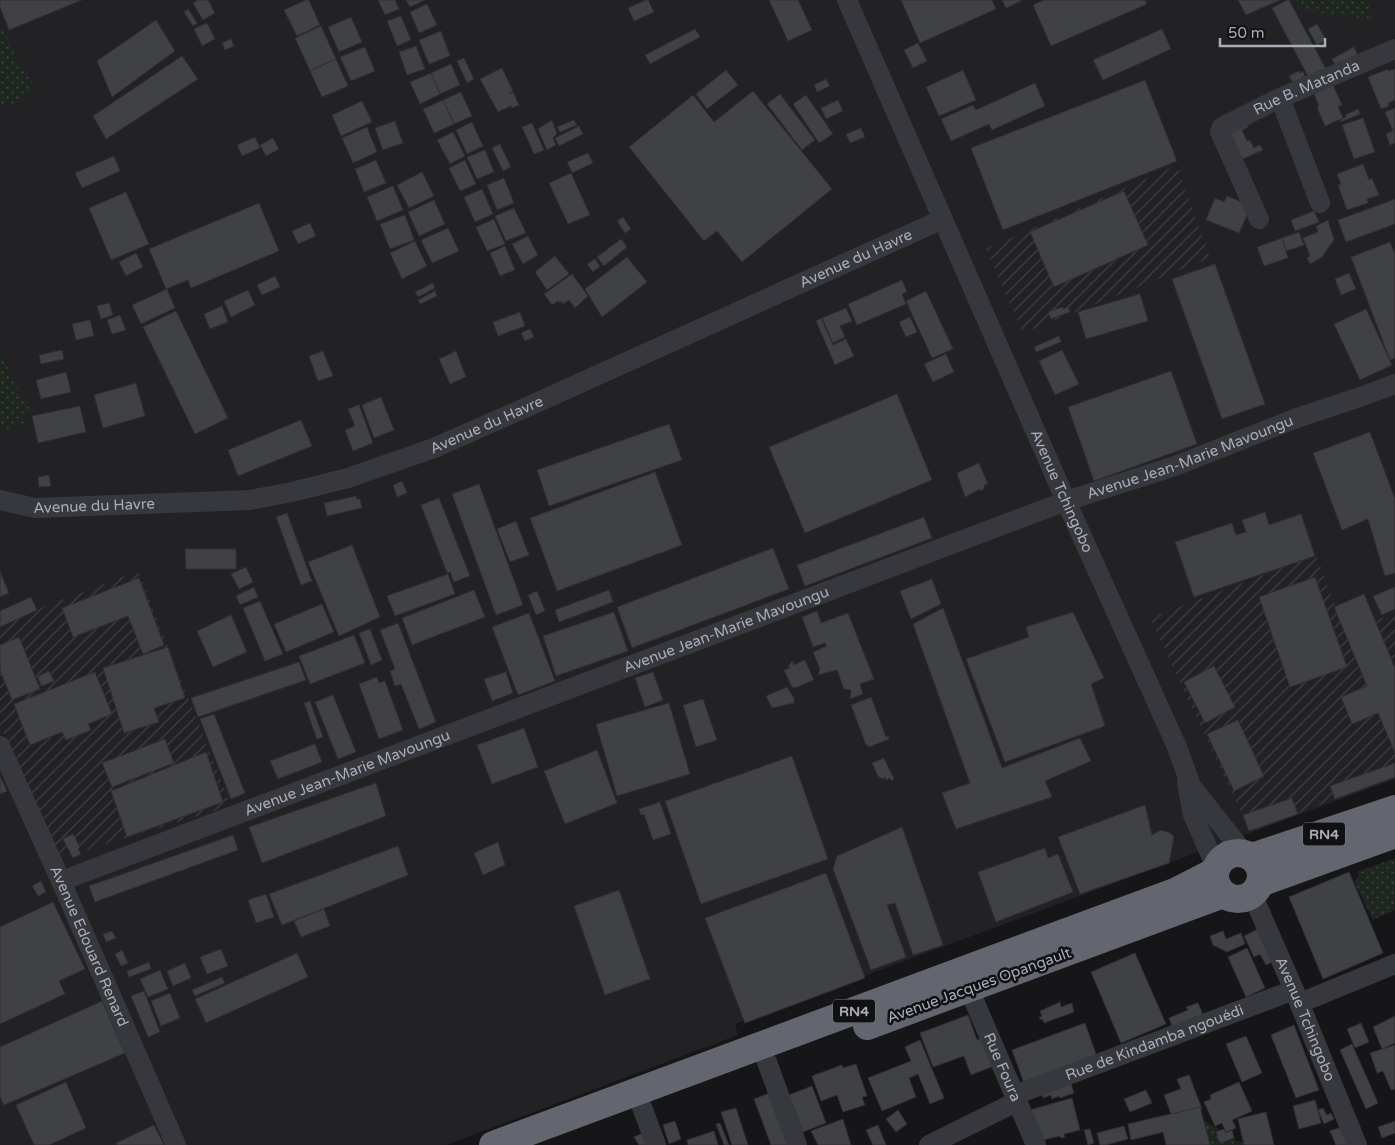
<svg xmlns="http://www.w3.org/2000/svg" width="1395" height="1145" font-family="'Varela Round',sans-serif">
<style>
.built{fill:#222225}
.industrial{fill:url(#industrial-furrows)}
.grass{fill:url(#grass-dots)}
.building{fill:#404145;stroke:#303034}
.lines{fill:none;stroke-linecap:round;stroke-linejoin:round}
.minor{stroke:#37383d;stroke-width:20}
.highway{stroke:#63666e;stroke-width:28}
.labels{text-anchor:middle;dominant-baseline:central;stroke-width:5;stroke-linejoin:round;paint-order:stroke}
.shield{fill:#111113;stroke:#7b7e86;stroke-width:1}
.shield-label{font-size:14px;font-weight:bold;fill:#a8adb8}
.street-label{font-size:15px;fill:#a8adb8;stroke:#111113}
</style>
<defs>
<pattern id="industrial-furrows" width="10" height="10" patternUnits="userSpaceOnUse" patternTransform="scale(1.25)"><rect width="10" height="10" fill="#222225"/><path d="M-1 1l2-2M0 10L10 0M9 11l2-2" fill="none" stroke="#3f3f43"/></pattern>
<pattern id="grass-dots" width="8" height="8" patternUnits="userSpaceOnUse" patternTransform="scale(1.25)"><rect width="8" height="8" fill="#1e261f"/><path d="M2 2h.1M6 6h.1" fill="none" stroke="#3c433d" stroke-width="1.8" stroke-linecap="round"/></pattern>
</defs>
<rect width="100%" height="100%" fill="#161618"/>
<!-- built -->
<polygon class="built" points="0,0 1395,0 1395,779 735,1024 738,1035 446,1145 0,1145"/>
<!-- industrial -->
<g class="industrial">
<polygon points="1177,165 1210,258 1023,333 986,249"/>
<polygon points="1316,555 1338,612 1375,621 1395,613 1395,776 1250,832 1150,618"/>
<polygon points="138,571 231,806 59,858 0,724 0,623"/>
</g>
<!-- grass -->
<g class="grass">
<polygon points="1295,0 1367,0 1375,20 1299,10"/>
<polygon points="0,22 19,63 35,87 21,101 0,108"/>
<polygon points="0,350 15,385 30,405 24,424 7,430 0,430"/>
<polygon points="1395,858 1395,910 1373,920 1354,881 1359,877 1357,872"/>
<polygon points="1188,1110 1237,1141 1250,1145 1185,1145"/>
</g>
<!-- building -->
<g class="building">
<polygon points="0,0 82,0 9,30 0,7"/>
<polygon points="198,0 208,0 215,13 203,20 193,3"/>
<polygon points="306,0 309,0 320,25 297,36 284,10"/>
<polygon points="378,0 395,0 399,9 385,15"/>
<polygon points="406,0 425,0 410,7"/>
<polygon points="646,0 648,0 654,12 634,21 628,8"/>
<polygon points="769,0 798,0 812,30 788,41"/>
<polygon points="901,0 992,0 996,9 920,43"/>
<polygon points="1002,0 1020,0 1021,1 1006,8"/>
<polygon points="1044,0 1145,0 1147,4 1051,46 1033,5"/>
<polygon points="1238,0 1280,0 1246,15"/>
<polygon points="1287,0 1289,0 1328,73 1311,82 1272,8"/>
<polygon points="427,4 437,25 419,33 410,12"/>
<polygon points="188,9 197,23 193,26 184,12"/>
<polygon points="401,16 411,40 397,46 387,21"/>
<polygon points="351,17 362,42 339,52 328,27"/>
<polygon points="156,20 175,51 112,97 97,61"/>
<polygon points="207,23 215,39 202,46 194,29"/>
<polygon points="1317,24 1326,40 1317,45 1308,29"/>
<polygon points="321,26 336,59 310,71 295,38"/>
<polygon points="695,29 700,37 650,64 645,55"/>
<polygon points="1162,29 1171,49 1103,80 1093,60"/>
<polygon points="441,31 450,56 429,64 419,40"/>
<polygon points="231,39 234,46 225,50 222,43"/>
<polygon points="918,43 927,61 913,68 904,50"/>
<polygon points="416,46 425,69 407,75 399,52"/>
<polygon points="365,47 375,71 351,81 340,57"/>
<polygon points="1354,47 1358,56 1336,67 1332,59"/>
<polygon points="182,56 198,79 106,139 93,116"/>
<polygon points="464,58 474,79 467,83 457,61"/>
<polygon points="336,59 348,86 322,97 310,71"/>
<polygon points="451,64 460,85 440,94 431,73"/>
<polygon points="502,68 513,91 509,94 513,92 519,105 512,108 511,106 498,112 480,79"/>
<polygon points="1388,69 1388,71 1395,69 1395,100 1388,103 1389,106 1381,109 1368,77"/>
<polygon points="726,70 738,85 707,109 696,94"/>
<polygon points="963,70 976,100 939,116 926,87"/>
<polygon points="1299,71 1300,73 1303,71 1305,76 1301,78 1302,79 1294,84 1289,76"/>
<polygon points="431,73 440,94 420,104 410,82"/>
<polygon points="826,79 830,86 817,92 814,85"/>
<polygon points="1145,80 1177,161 1003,230 971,148"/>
<polygon points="1035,83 1045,106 992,130 989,124 951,141 941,119 973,105 976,110"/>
<polygon points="1333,85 1342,105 1338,107 1343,118 1325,126 1317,107 1319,106 1314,94"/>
<polygon points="753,91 832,189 742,262 717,231 704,241 629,147 693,95 714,122"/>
<polygon points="461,92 472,116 454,124 443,100"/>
<polygon points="780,94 815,140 802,150 767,104"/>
<polygon points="806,95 833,134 819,143 793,104"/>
<polygon points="443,100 454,124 434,133 423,109"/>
<polygon points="838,100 843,111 826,119 821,108"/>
<polygon points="362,101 372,122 341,136 332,115"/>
<polygon points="1395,108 1395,143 1390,145 1386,134 1393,131 1385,112"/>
<polygon points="1358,109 1360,114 1341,122 1340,120 1346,117 1345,115"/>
<polygon points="1363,118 1375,152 1354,159 1342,125"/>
<polygon points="1245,119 1248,127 1242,130 1247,141 1250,140 1254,148 1260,145 1263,150 1238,161 1225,128"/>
<polygon points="552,120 557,134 553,138 556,145 547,150 538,129"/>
<polygon points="574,120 577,125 560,132 557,127"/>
<polygon points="395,121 403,143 383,150 375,128"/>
<polygon points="472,122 483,146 467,154 456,130"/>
<polygon points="532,123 544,150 534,154 522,127"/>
<polygon points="579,126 583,134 559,146 555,138"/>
<polygon points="367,127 377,152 353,163 342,138"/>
<polygon points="861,128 865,137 850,143 846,134"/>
<polygon points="453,132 465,156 450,164 437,140"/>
<polygon points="255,137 260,148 242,156 237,145"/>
<polygon points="273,138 279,149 266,156 260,145"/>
<polygon points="500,144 511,167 503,171 492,148"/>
<polygon points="485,150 494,172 477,179 467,157"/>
<polygon points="588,153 593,163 572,173 567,162"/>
<polygon points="114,156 120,171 82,188 75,173"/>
<polygon points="376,160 386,183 364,192 355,169"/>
<polygon points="465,160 476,184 460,191 449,168"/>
<polygon points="1363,164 1369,180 1372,178 1379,195 1367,199 1368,203 1347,210 1338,185 1341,184 1337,174"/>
<polygon points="422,172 434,196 409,208 397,185"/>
<polygon points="571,173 590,215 568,224 549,183"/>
<polygon points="504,178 514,203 497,210 487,185"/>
<polygon points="393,186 403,210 377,221 367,197"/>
<polygon points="482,189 493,214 475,222 464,197"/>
<polygon points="1124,191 1148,245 1054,287 1030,232"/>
<polygon points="126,192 149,244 111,260 89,208"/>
<polygon points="1227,196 1251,206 1239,233 1206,220 1215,198 1224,202"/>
<polygon points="1395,199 1395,224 1346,242 1338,220"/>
<polygon points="434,200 445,224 419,236 408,212"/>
<polygon points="259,203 279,251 191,288 188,280 166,289 149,249"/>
<polygon points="514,208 526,233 506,241 495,216"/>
<polygon points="1314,211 1319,222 1295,231 1291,220"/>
<polygon points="405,215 414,240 390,249 380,224"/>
<polygon points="623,217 631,229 625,233 617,221"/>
<polygon points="494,219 505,244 487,251 476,227"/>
<polygon points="1328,220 1334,240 1322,257 1310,264 1307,258 1310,256 1303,238 1318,232 1316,226"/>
<polygon points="310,223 316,236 298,244 292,231"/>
<polygon points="448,228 459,251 432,263 421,240"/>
<polygon points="1299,232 1304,245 1286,251 1282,238"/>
<polygon points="528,236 538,255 523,264 512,244"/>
<polygon points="1282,238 1288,258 1264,266 1257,247"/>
<polygon points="621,239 627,247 604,266 597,257"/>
<polygon points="415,241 427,266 402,279 390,253"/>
<polygon points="1390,242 1395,254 1395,358 1390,360 1351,257"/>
<polygon points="505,246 515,270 500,276 490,253"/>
<polygon points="136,253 143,267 126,276 119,262"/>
<polygon points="555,256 569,274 547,290 535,272"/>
<polygon points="627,257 647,282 602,317 585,289"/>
<polygon points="595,259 600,266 593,272 587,264"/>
<polygon points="1215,264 1265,404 1222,419 1172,279"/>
<polygon points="1349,273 1356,289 1341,295 1335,279"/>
<polygon points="572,274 588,296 575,308 569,300 563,304 562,301 560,303 558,301 552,305 544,294"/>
<polygon points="275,276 280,287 262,295 257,285"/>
<polygon points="902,280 907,292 902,294 906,304 857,325 848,304"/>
<polygon points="433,283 435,288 418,297 415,292"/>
<polygon points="167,289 175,308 141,324 132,305"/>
<polygon points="248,290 255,305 231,317 224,301"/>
<polygon points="435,291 437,296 420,304 418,300"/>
<polygon points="926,291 953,349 932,358 906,301"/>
<polygon points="1140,294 1148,321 1086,339 1078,312"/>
<polygon points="109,303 113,315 101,319 97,306"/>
<polygon points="222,306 228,322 210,329 204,314"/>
<polygon points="1063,307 1063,309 1068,307 1070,312 1051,319 1048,312"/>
<polygon points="846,308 852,321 840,326 845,337 833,343 822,318"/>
<polygon points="1366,309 1392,365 1360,380 1334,324"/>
<polygon points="176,311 228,418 195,434 143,327"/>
<polygon points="520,312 525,326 498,336 493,322"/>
<polygon points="120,315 126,330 112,334 107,320"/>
<polygon points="910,317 917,332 906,337 899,322"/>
<polygon points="821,318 833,345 846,339 854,356 835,365 816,321"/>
<polygon points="90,320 94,336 76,340 72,324"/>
<polygon points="530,329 534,337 525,341 521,333"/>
<polygon points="1059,336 1061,342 1036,352 1034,347"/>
<polygon points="62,350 64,359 41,364 39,355"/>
<polygon points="1062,350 1079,384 1055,395 1039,361"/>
<polygon points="323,351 333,376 318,381 309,356"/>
<polygon points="456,351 466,377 450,384 439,359"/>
<polygon points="946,354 954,372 933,382 924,364"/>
<polygon points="1171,371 1197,444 1094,481 1068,407"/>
<polygon points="66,372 71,392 41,399 36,380"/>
<polygon points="136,383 145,416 103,428 94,395"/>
<polygon points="897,394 932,480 805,533 769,447"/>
<polygon points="381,397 394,430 374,438 362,405"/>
<polygon points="359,405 373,443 353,451 345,430 355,426 348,409"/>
<polygon points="80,406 86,432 38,443 32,416"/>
<polygon points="301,420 312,446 238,476 228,450"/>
<polygon points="669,424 682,460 549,506 537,470"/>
<polygon points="1370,432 1395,499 1395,573 1385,576 1368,519 1342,530 1313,453"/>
<polygon points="979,463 988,484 984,485 984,489 980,491 980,489 965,497 957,473"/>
<polygon points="655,472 682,545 557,591 530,518"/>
<polygon points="49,475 51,486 39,487 38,477"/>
<polygon points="402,481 407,493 397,497 393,485"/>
<polygon points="479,484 523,605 496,615 452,494"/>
<polygon points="356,496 357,499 360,499 362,508 327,516 324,503"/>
<polygon points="439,498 470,576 454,582 450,572 447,573 421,505"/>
<polygon points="1265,512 1269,525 1301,514 1315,556 1194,597 1175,542 1232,523 1236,535 1246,532 1242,520"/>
<polygon points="287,513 312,581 301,585 276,517"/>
<polygon points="924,517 932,538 805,586 797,565"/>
<polygon points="516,521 529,555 510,562 497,529"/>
<polygon points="352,545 380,617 339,636 308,562"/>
<polygon points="773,548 789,589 632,648 617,607"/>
<polygon points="185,549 236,549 236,569 186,569"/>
<polygon points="246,567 253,582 239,589 231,574"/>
<polygon points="0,571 9,593 0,597"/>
<polygon points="448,574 455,594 395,616 387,596"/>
<polygon points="1315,577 1347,667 1290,687 1259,597"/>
<polygon points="139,578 164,645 143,654 128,616 73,637 62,608"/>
<polygon points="932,579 941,604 911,619 900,591"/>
<polygon points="254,587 258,597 240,605 236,596"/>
<polygon points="1395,587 1395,609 1382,615 1373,596"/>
<polygon points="474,590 485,617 412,645 402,618"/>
<polygon points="609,590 613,602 559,622 555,610"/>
<polygon points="537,591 545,611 536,615 528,595"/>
<polygon points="1364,594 1395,668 1395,753 1378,713 1352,724 1341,697 1367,686 1334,607"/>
<polygon points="31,597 37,610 0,627 0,611"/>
<polygon points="260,601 283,654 265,661 243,608"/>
<polygon points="322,604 334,632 286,652 274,624"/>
<polygon points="943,608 1002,768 1080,738 1091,761 1045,781 1052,797 956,829 942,793 970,783 913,624"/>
<polygon points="817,611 821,623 848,613 874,679 860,684 863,694 850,699 851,690 844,689 837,670 818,675 820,669 813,652 827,646 825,643 813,647 802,617"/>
<polygon points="614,612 628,651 556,676 543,636"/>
<polygon points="1073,612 1104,678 1091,684 1105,726 1005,762 966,659 1029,637 1026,627"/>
<polygon points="529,613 555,681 518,695 492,627"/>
<polygon points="231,615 247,652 213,667 197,631"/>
<polygon points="398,623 436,722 419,729 401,684 395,686 390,671 395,669 380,630"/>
<polygon points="370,629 382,660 371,665 359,633"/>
<polygon points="354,635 365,663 310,684 299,656"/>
<polygon points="19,637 40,689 12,700 0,670 0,645"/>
<polygon points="168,647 185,698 154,708 159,722 124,733 103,668"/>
<polygon points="805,660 814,680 795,688 792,687 784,670 791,668 788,667 792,661 794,665"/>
<polygon points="299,662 306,680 198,717 191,698"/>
<polygon points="1214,666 1235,707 1205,723 1184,682"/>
<polygon points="49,671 54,681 42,686 37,677"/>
<polygon points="95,672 112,714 88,724 91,730 66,740 62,732 30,745 14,704"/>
<polygon points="506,672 513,693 492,701 484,679"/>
<polygon points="653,672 663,700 645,707 635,678"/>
<polygon points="377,677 379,683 385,681 403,730 379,739 359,684"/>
<polygon points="787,687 794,698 794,703 772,708 766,696"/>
<polygon points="333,695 356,752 338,759 315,702"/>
<polygon points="871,697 886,737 888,736 889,739 869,747 868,745 866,745 851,705"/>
<polygon points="703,699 717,740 696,747 683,705"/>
<polygon points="310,701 323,737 317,739 304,703"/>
<polygon points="669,703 690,774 617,796 596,724"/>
<polygon points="214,714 245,793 231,799 200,719"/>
<polygon points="1238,720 1264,776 1234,791 1207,734"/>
<polygon points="524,728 538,767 492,784 477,745"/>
<polygon points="165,739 174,763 112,787 102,763"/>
<polygon points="315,744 322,762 278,779 270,761"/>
<polygon points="597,750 617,803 565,824 544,771"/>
<polygon points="206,752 223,802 127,837 111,791"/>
<polygon points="792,756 828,859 701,904 665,801"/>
<polygon points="884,758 894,779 891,781 890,778 886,780 885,777 882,779 878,776 872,763"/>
<polygon points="1395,763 1395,777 1335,799 1330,786"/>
<polygon points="0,776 7,791 0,794"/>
<polygon points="376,783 386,816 262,863 249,827"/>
<polygon points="1292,798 1298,814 1249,831 1243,815"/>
<polygon points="660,802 671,834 653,840 644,814 641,815 639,809"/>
<polygon points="1145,805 1152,835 1161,830 1170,833 1174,837 1169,863 1080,894 1058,837"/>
<polygon points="902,827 943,945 913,955 895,903 887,905 906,957 871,970 833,869 837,856"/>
<polygon points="73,834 80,847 78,849 81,854 73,858 63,839"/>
<polygon points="233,835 238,850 95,902 89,886"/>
<polygon points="498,842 505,865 483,875 474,853"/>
<polygon points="398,846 408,875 282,925 269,894"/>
<polygon points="1045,848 1048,858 1058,854 1073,892 996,922 978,872"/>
<polygon points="1349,872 1383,953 1323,979 1289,897"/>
<polygon points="826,873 865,978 745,1023 705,918"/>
<polygon points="41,881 46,892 38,896 32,886"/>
<polygon points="619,890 650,979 605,995 574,906"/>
<polygon points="266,894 274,917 256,923 248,900"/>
<polygon points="53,902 85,969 59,981 65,994 0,1024 0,927"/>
<polygon points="324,909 330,926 301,937 294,921"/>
<polygon points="1258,929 1274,961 1266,965 1260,954 1254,957 1244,936"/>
<polygon points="112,931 116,938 106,942 103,934"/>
<polygon points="1223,931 1226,939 1241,933 1245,944 1227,952 1213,945 1210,936"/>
<polygon points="1247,948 1265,988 1246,997 1228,957"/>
<polygon points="221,949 228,966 207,974 200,957"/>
<polygon points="122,950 128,963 121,966 115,954"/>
<polygon points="297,953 308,977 206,1023 195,999"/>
<polygon points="1135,953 1166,1024 1121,1043 1091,972"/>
<polygon points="149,962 151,969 129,977 127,971"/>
<polygon points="185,963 191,978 173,986 167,971"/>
<polygon points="160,970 168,989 148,997 140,979"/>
<polygon points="222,977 225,983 195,996 192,990"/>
<polygon points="144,991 160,1032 148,1037 131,996"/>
<polygon points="170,993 180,1018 161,1026 151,1001"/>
<polygon points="102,1001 125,1053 4,1105 0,1097 0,1047"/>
<polygon points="1060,1002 1061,1007 1072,1003 1074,1012 1044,1023 1043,1020 1040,1019 1039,1018 1042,1016 1040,1011"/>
<polygon points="1198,1003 1205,1020 1174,1032 1169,1018 1188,1010 1186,1007"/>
<polygon points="968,1015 977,1040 983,1037 994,1066 971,1075 964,1056 933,1067 920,1033"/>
<polygon points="1395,1016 1395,1043 1382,1049 1373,1027"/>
<polygon points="1085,1023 1097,1057 1024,1083 1012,1050"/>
<polygon points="1361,1023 1369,1042 1355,1048 1347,1029"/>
<polygon points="1294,1025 1319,1090 1296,1098 1271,1035"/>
<polygon points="1246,1036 1262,1073 1242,1082 1226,1044"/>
<polygon points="920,1040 944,1098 930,1104 918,1074 909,1078 916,1097 882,1111 868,1078 911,1061 905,1047"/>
<polygon points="1352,1044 1378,1103 1366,1109 1340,1050"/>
<polygon points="1395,1045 1395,1089 1391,1090 1383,1071 1377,1073 1370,1053"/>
<polygon points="856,1064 867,1096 862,1097 865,1105 843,1112 837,1095 821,1101 812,1076 842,1065 843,1068"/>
<polygon points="1189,1075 1202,1109 1173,1119 1164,1095 1181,1089 1177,1079"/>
<polygon points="1070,1081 1074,1093 1060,1098 1059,1096 1052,1099 1051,1095 1043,1098 1041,1091"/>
<polygon points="66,1082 86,1128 49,1145 34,1145 16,1105"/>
<polygon points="1239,1082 1252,1111 1232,1120 1236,1128 1226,1132 1222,1123 1215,1126 1204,1102 1211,1099 1210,1095"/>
<polygon points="812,1086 826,1123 803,1132 789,1095"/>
<polygon points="1146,1090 1152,1103 1130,1112 1124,1099"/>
<polygon points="770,1093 790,1145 771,1145 754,1099"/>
<polygon points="1072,1098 1080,1130 1064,1134 1065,1137 1061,1138 1060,1136 1039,1141 1030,1110"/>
<polygon points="1315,1100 1321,1123 1299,1129 1293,1106"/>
<polygon points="1200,1107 1210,1145 1166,1145 1163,1132 1131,1140 1128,1124"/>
<polygon points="736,1108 748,1145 732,1145 721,1112"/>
<polygon points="1323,1108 1327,1115 1331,1113 1334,1119 1324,1124 1318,1110"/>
<polygon points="898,1110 907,1124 896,1132 886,1119"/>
<polygon points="1266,1112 1274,1145 1244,1145 1238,1119"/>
<polygon points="843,1119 851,1145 818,1145 811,1131"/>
<polygon points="675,1121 681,1139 669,1144 663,1125"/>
<polygon points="1395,1121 1395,1133 1382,1138 1378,1127"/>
<polygon points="720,1123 729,1145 724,1145 716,1124"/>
<polygon points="154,1125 164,1145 117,1145 116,1143"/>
<polygon points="878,1125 886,1145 873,1145 866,1130"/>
<polygon points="1124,1126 1128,1139 1106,1145 1100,1145 1097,1133"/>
<polygon points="1344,1126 1351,1145 1336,1145 1330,1131"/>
<polygon points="1090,1129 1094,1143 1088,1145 1084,1130"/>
<polygon points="1224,1129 1226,1133 1232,1130 1234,1138 1220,1143 1216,1132"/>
<polygon points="714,1131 718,1145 688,1145 687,1140"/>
<polygon points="643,1133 651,1142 644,1145 639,1145 634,1137"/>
</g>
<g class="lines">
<!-- minor -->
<g class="minor">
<path id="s1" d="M 847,0 L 1066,501 L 1177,747 L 1191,786 L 1244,853"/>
<polyline points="1280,98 1320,203"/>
<path id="s2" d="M 1259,219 L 1220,132 L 1222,127 L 1280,98 L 1395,49"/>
<path id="s3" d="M 0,500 L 35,508 L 250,500 L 292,492 L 348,478 L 434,448 L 536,403 L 943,219"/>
<path id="s4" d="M 0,746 L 61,881 L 176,1145"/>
<polyline points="1187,783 1193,815 1216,867"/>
<path id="s5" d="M 61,881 L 1066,501 L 1175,466 L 1297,418 L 1363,396 L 1395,384"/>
<path id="s6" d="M 1252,894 L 1294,990 L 1357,1145"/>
<path id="s7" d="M 969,989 L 1036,1145"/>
<polyline points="1300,1003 1395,964"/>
<polyline points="767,1062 797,1145"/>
<path id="s8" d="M 1015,1095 L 1294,990"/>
<polyline points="642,1107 656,1145"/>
<polyline points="929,1145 1018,1101"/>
</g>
<!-- highway -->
<g class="highway">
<circle cx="1238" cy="876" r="23"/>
<polyline points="1252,857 1395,809"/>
<polyline points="1260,883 1395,834"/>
<polyline points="867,1026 1223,894"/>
<polyline points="493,1145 1177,891 1214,872"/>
</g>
</g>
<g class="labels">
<!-- shield labels -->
<g class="shield">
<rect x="1303" y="822.5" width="42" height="23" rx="4"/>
<rect x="833" y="999.5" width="42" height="23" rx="4"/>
</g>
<g class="shield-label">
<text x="1324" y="834">RN4</text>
<text x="854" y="1011">RN4</text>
</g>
<!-- street labels -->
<g class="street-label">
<text stroke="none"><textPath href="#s2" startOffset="194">Rue B. Matanda</textPath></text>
<text stroke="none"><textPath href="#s3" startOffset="905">Avenue du Havre</textPath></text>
<text stroke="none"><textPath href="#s3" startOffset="500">Avenue du Havre</textPath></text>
<text stroke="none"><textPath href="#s5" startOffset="1206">Avenue Jean-Marie Mavoungu</textPath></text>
<text stroke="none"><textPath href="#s1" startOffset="536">Avenue Tchingobo</textPath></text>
<text stroke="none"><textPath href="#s3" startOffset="95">Avenue du Havre</textPath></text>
<text stroke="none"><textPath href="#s5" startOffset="711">Avenue Jean-Marie Mavoungu</textPath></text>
<text stroke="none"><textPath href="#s5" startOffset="306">Avenue Jean-Marie Mavoungu</textPath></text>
<text stroke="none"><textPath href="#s4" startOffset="219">Avenue Edouard Renard</textPath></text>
<text transform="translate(979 985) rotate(-20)">Avenue Jacques Opangault</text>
<text stroke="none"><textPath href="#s6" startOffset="136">Avenue Tchingobo</textPath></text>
<text stroke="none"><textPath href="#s8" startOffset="149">Rue de Kindamba ngouédi</textPath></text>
<text stroke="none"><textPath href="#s7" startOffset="85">Rue Foura</textPath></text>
</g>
</g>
<!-- scale -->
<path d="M1220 38v8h105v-8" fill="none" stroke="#a8adb8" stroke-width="2.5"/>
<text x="1228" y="38" font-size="15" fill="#a8adb8" stroke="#111113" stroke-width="4" paint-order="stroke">50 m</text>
</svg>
